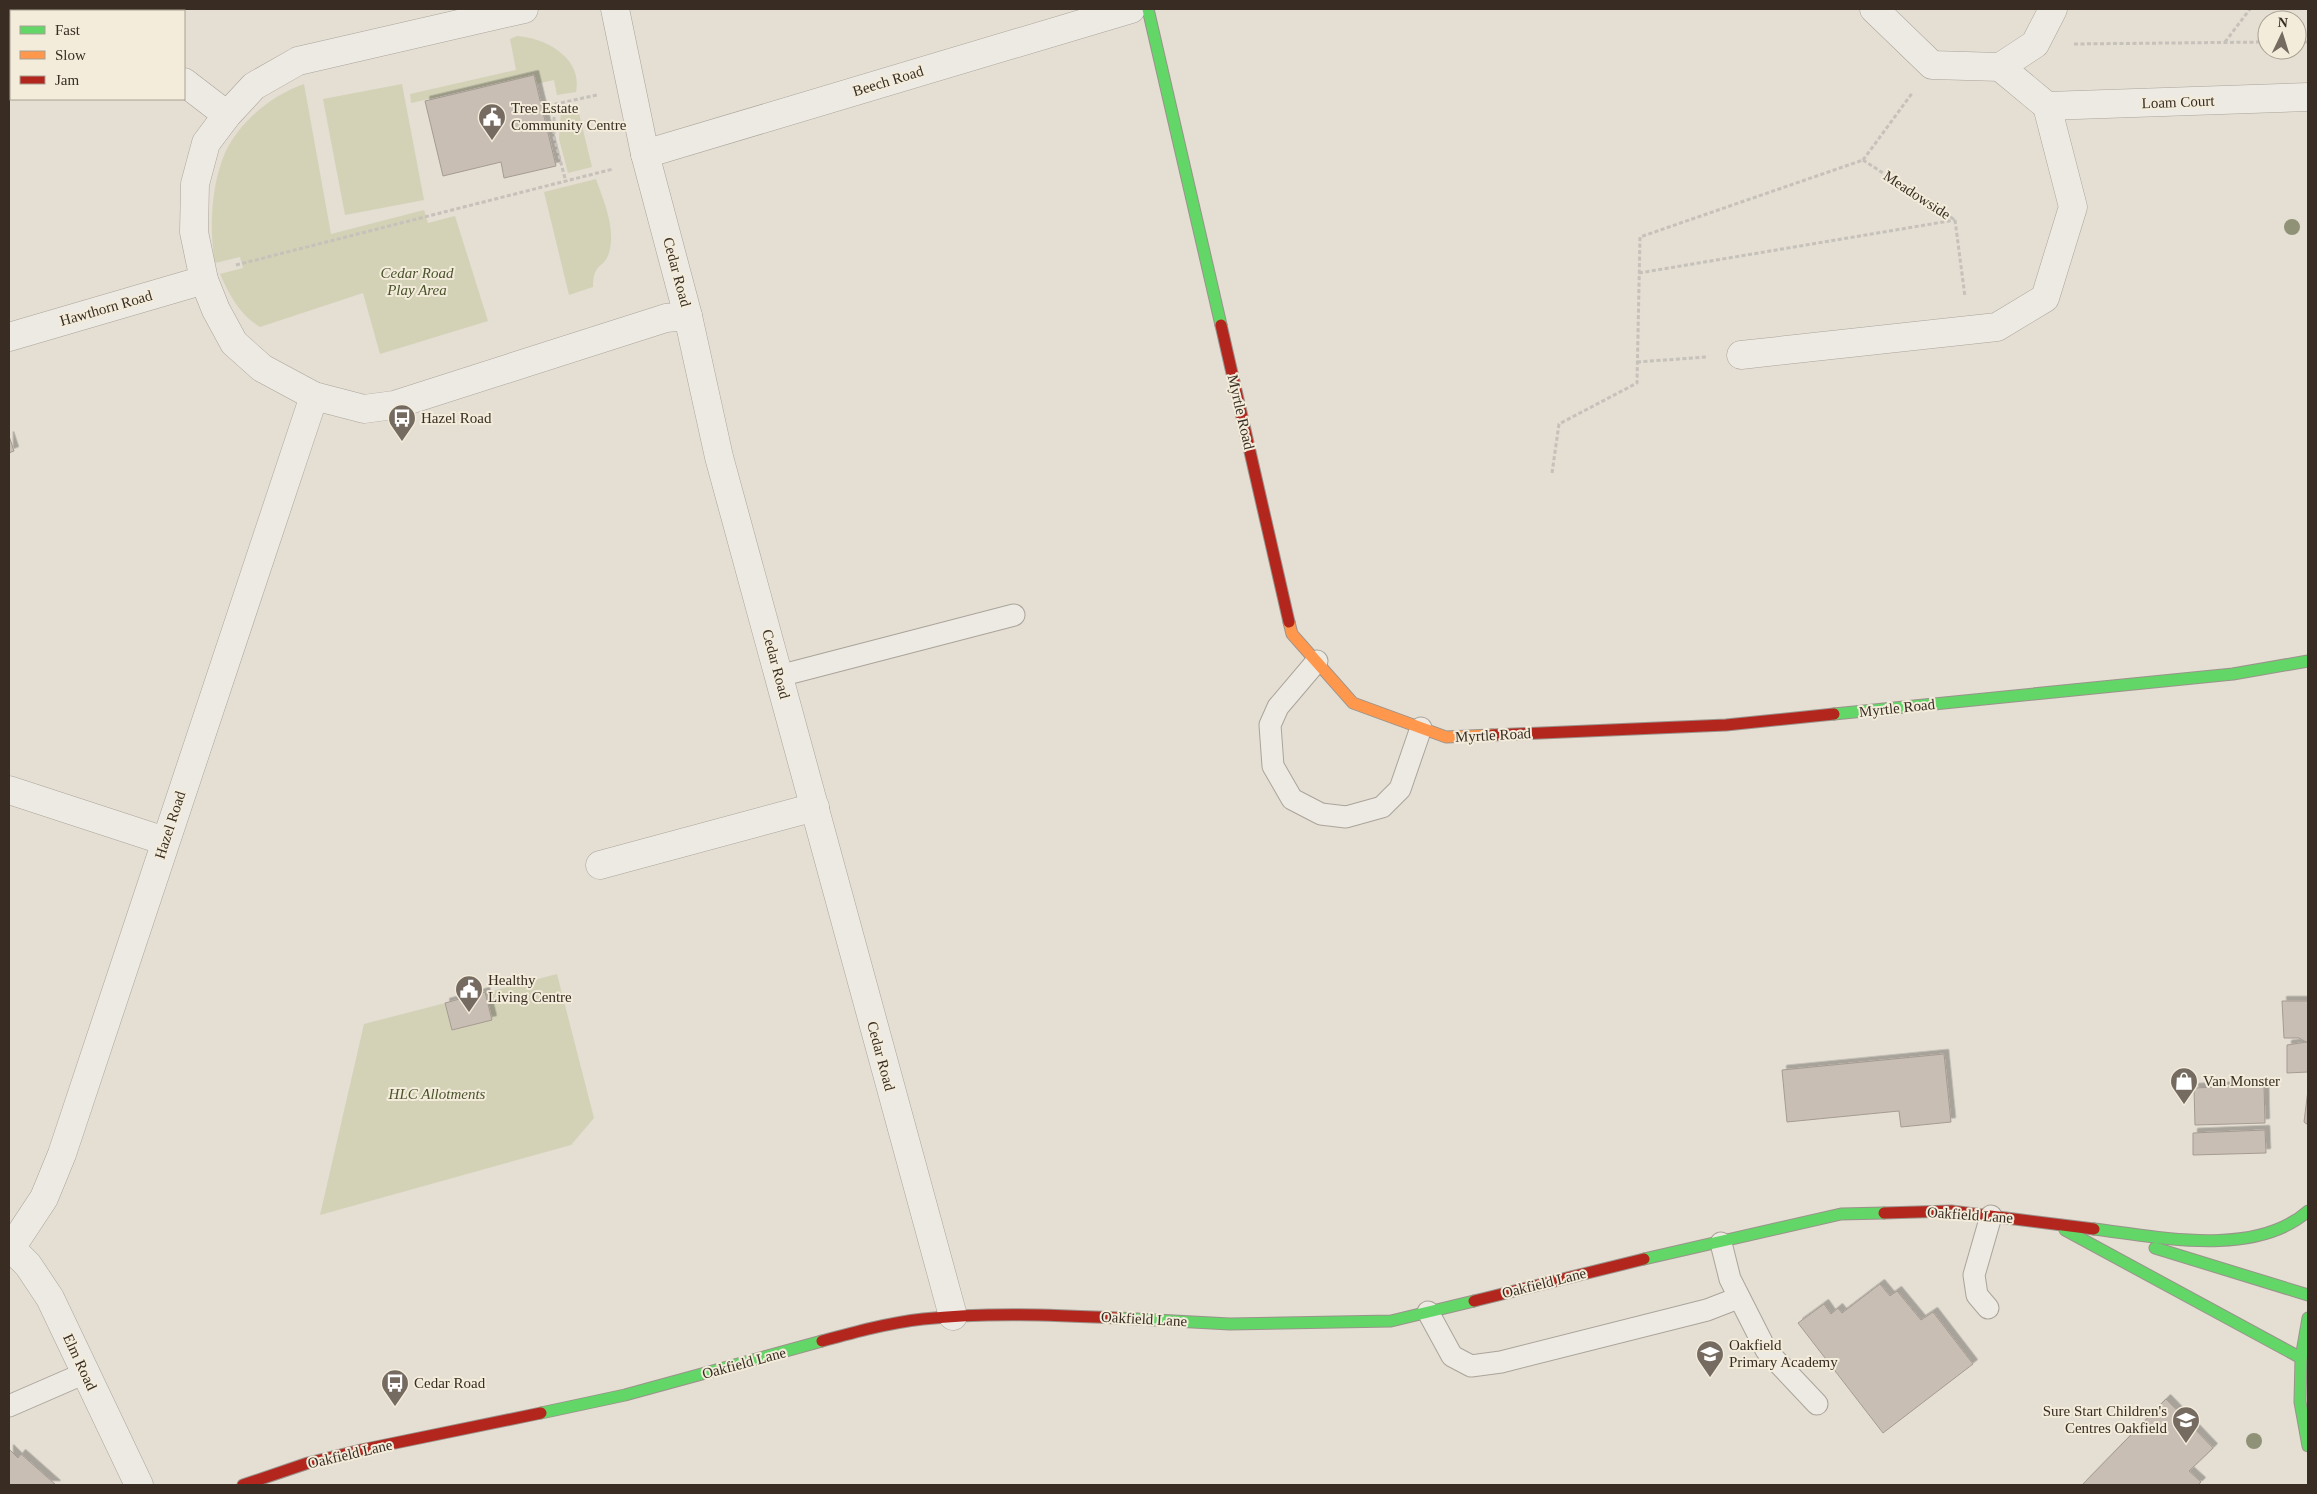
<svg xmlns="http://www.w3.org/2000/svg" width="2317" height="1494" font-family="'Times New Roman',serif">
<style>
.green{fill:#d3d2b7}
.building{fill:#c8beb4;stroke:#a59b92;filter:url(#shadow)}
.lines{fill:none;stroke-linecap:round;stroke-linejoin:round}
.lane-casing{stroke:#aaa49b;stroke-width:23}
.street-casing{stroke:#aaa49b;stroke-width:29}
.fast-casing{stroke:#9a938b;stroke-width:13}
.slow-casing{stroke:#9a938b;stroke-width:13}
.jam-casing{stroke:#9a938b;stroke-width:13}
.path{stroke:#c6c1ba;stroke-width:3;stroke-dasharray:4 2.5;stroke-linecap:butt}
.lane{stroke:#edeae3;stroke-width:21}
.street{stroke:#edeae3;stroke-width:28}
.fast{stroke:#63d668;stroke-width:11}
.slow{stroke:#ff974d;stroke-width:11}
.jam{stroke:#b3261e;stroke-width:11}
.tree{fill:#8f9277}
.labels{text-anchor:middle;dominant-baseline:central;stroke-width:4;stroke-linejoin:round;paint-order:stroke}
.street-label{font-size:15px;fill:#392d23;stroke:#f3ecdb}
.poi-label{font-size:15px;fill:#392d23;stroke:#f3ecdb;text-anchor:start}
.park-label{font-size:15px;font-style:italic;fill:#4a542c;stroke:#f3ecdb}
</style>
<defs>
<filter id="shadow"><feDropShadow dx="4.5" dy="-4.5" stdDeviation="0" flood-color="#0004"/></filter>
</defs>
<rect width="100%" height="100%" fill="#e4ded3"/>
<!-- green -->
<g class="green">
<path d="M 517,36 C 546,38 583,58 576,92 L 557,95 L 554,80 L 536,84 L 534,75 L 411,103 L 410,94 L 516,70 L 510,39 Z"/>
<path d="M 304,84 L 331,234 L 424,210 L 428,223 L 455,216 L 488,321 L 380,354 L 363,293 L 260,327 C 239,314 230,296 220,274 L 243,268 L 240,257 L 215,263 C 209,230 211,185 225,153 C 239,122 272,95 304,84 Z"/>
<polygon points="402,84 424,200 345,215 323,99"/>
<polygon points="577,105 592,167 568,173 559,139 561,109"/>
<path d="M 596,179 C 604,202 616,228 609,253 C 604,269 593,262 593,287 L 569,295 L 544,192 Z"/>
<polygon points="557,974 594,1118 571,1145 320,1215 364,1024"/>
</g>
<!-- building -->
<g class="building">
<polygon points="534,75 556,166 504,178 501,162 443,176 425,101"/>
<polygon points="9,436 14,451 9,453"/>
<polygon points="485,992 492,1020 452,1030 445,1003"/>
<polygon points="2282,1001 2308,1001 2308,1043 2299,1038 2284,1038"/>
<polygon points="2307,1042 2308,1043 2308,1072 2287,1073 2287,1045"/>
<polygon points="1944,1054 1951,1122 1901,1127 1899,1111 1787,1122 1782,1070"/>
<polygon points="2264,1085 2265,1123 2195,1125 2194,1088"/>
<polygon points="2308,1090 2308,1125 2304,1122"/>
<polygon points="2265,1130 2266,1153 2193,1155 2193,1133"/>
<polygon points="1880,1284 1890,1296 1897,1291 1921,1320 1933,1312 1973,1364 1883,1433 1798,1323 1824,1304 1831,1314 1838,1308 1842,1313"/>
<polygon points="2166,1399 2213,1448 2189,1471 2201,1482 2198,1485 2082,1485"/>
<polygon points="9,1449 18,1458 21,1454 56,1485 9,1485"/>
</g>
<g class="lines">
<!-- lane casing -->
<g class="lane-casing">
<g id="lane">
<polyline points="1317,661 1278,707 1270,725 1273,766 1292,799 1321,814 1346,817 1382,807 1400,789 1421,728"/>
<polyline points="779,676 1014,615"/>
<polyline points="1721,1243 1730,1279 1766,1350 1817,1404"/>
<polyline points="1988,1308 1977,1295 1974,1275 1991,1216"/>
<polyline points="1428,1312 1452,1356 1471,1366 1501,1362 1707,1310 1738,1298"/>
<polyline points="9,1406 85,1373"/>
</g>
</g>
<!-- street casing -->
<g class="street-casing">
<g id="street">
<polyline points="95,9 98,11"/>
<polyline points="524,9 298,61 254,86 227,115 206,143 195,184 194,232 204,280 216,310 234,343 262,368 314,396 364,409 394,405 666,318 688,316"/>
<polyline points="615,9 645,154 688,316 719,457 953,1316"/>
<polyline points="1874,9 1932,65 2000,67 2035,44 2053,9"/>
<polyline points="184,82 227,115"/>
<polyline points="2047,106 2308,97"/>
<polyline points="645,154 1131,9"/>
<polyline points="9,337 204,280"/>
<polyline points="1741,355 1997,327 2045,298 2073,207 2047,106 2000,67"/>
<polyline points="9,790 165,841"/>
<polyline points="600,865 815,807"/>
<polyline points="9,1246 28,1265 50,1298 139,1485"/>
<polyline points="11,1248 44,1198 62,1154 314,396"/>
</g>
</g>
<!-- fast casing -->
<g class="fast-casing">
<g id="fast">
<polyline points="1148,9 1221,325"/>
<polyline points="1834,714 2233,674 2308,661"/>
<path d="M 2094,1229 C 2158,1237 2255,1258 2308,1211"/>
<polyline points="2065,1230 2301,1358"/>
<polyline points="2155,1248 2308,1295"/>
<polyline points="1644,1259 1841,1214 1884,1213"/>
<polyline points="1118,1318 1230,1324 1391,1321 1474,1301"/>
<polyline points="2308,1318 2301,1358 2300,1402 2308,1446"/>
<polyline points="541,1413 625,1395 822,1341"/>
</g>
</g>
<!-- slow casing -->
<g class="slow-casing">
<polyline id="slow" points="1289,622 1292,634 1353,703 1446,737 1492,735"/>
</g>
<!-- jam casing -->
<g class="jam-casing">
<g id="jam">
<polyline points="1221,325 1289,622"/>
<polyline points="1492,735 1726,725 1834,714"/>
<polyline points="1884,1213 1951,1211 2094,1229"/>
<polyline points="1474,1301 1644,1259"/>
<path d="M 822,1341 C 855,1332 888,1323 923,1319 C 988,1312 1053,1315 1118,1318"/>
<polyline points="243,1485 308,1463 361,1450 541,1413"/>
</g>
</g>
<!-- path -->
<g class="path">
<polyline points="2225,42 2250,9"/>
<polyline points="2297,42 2308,42"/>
<polyline points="2074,44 2267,42"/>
<polyline points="554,104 554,137 566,182"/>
<polyline points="542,107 597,95"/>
<polyline points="1863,160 1913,92"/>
<polyline points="1863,160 1955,220"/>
<polyline points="1955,220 1965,297"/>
<polyline points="236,265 613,169"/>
<polyline points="1639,273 1955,220"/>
<polyline points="1637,362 1707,357"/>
<polyline points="1552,473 1559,424 1637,383 1640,237 1863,160"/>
</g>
<!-- lane -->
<use href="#lane" class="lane"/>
<!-- street -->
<use href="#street" class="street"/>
<!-- fast -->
<use href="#fast" class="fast"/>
<!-- slow -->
<use href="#slow" class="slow"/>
<!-- jam -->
<use href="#jam" class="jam"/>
</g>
<!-- trees -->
<g class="tree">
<circle cx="2292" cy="227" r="8"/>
<circle cx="2254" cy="1441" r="8"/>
</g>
<!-- icons -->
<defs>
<g id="civic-pin" transform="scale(1.4375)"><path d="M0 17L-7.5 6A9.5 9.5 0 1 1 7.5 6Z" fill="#756b61" stroke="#f3ecdb"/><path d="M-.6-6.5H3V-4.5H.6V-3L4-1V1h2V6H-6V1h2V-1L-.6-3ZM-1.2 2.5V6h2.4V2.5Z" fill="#fff"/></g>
<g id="bus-pin" transform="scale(1.4375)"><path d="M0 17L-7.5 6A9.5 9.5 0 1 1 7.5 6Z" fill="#756b61" stroke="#f3ecdb"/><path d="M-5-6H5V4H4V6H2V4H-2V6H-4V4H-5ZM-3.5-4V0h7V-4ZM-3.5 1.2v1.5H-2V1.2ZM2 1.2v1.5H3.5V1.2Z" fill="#fff"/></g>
<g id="shop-pin" transform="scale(1.4375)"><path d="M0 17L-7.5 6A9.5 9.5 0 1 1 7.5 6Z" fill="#756b61" stroke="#f3ecdb"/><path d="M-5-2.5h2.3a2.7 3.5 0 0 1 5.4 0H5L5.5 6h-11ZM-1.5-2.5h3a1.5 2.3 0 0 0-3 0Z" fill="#fff"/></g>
<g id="school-pin" transform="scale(1.4375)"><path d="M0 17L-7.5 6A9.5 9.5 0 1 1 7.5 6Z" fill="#756b61" stroke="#f3ecdb"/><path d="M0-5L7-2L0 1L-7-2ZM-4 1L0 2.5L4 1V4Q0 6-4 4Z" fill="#fff"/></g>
</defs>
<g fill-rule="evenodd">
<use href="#civic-pin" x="492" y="117"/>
<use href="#bus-pin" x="402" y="418"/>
<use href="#civic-pin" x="469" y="989"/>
<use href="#shop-pin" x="2184" y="1081"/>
<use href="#school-pin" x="1710" y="1354"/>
<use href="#bus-pin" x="395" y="1383"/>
<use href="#school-pin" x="2186" y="1420"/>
</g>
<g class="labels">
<!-- street labels -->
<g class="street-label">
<text transform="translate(888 81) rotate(-17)">Beech Road</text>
<text transform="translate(2178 102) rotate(-2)">Loam Court</text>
<text transform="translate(1917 195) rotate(33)">Meadowside</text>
<text transform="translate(677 272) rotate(75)">Cedar Road</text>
<text transform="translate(106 308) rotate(-16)">Hawthorn Road</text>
<text transform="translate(1241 412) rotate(77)">Myrtle Road</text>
<text transform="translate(776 664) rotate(75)">Cedar Road</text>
<text transform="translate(1897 708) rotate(-6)">Myrtle Road</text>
<text transform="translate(1493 735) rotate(-3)">Myrtle Road</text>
<text transform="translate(170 825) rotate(-72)">Hazel Road</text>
<text transform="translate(881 1056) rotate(75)">Cedar Road</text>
<text transform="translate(1970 1215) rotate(4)">Oakfield Lane</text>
<text transform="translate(1544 1283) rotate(-14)">Oakfield Lane</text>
<text transform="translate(1144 1319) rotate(3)">Oakfield Lane</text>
<text transform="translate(80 1362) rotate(65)">Elm Road</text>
<text transform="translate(744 1363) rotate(-15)">Oakfield Lane</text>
<text transform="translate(350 1454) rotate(-13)">Oakfield Lane</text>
</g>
<!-- poi labels -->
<g class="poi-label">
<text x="511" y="108">Tree Estate<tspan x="511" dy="17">Community Centre</tspan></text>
<text x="421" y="418">Hazel Road</text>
<text x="488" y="980">Healthy<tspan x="488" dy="17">Living Centre</tspan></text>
<text x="2203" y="1081">Van Monster</text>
<text x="1729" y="1345">Oakfield<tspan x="1729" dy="17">Primary Academy</tspan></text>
<text x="414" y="1383">Cedar Road</text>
<text x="2167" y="1411" text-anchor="end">Sure Start Children's<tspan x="2167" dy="17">Centres Oakfield</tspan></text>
</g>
<!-- park labels -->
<g class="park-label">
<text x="417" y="273">Cedar Road<tspan x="417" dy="17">Play Area</tspan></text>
<text x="437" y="1094">HLC Allotments</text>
</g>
</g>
<!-- border -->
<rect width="2317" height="1494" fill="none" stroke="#392d23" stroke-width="20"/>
<!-- legend -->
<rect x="10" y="10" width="175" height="90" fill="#f3ecdb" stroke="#a9a091"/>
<rect x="20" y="26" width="25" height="8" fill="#63d668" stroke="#a9a091"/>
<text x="55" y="35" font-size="15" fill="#392d23">Fast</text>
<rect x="20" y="51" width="25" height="8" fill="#ff974d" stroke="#a9a091"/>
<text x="55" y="60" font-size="15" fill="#392d23">Slow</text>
<rect x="20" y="76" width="25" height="8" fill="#b3261e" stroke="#a9a091"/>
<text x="55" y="85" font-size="15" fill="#392d23">Jam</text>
<!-- north arrow -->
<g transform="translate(2282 35) rotate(4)"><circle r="24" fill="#f3ecdb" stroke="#a9a091"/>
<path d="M0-4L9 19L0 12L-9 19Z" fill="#756b61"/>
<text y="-8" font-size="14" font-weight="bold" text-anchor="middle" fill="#392d23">N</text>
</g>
</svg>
